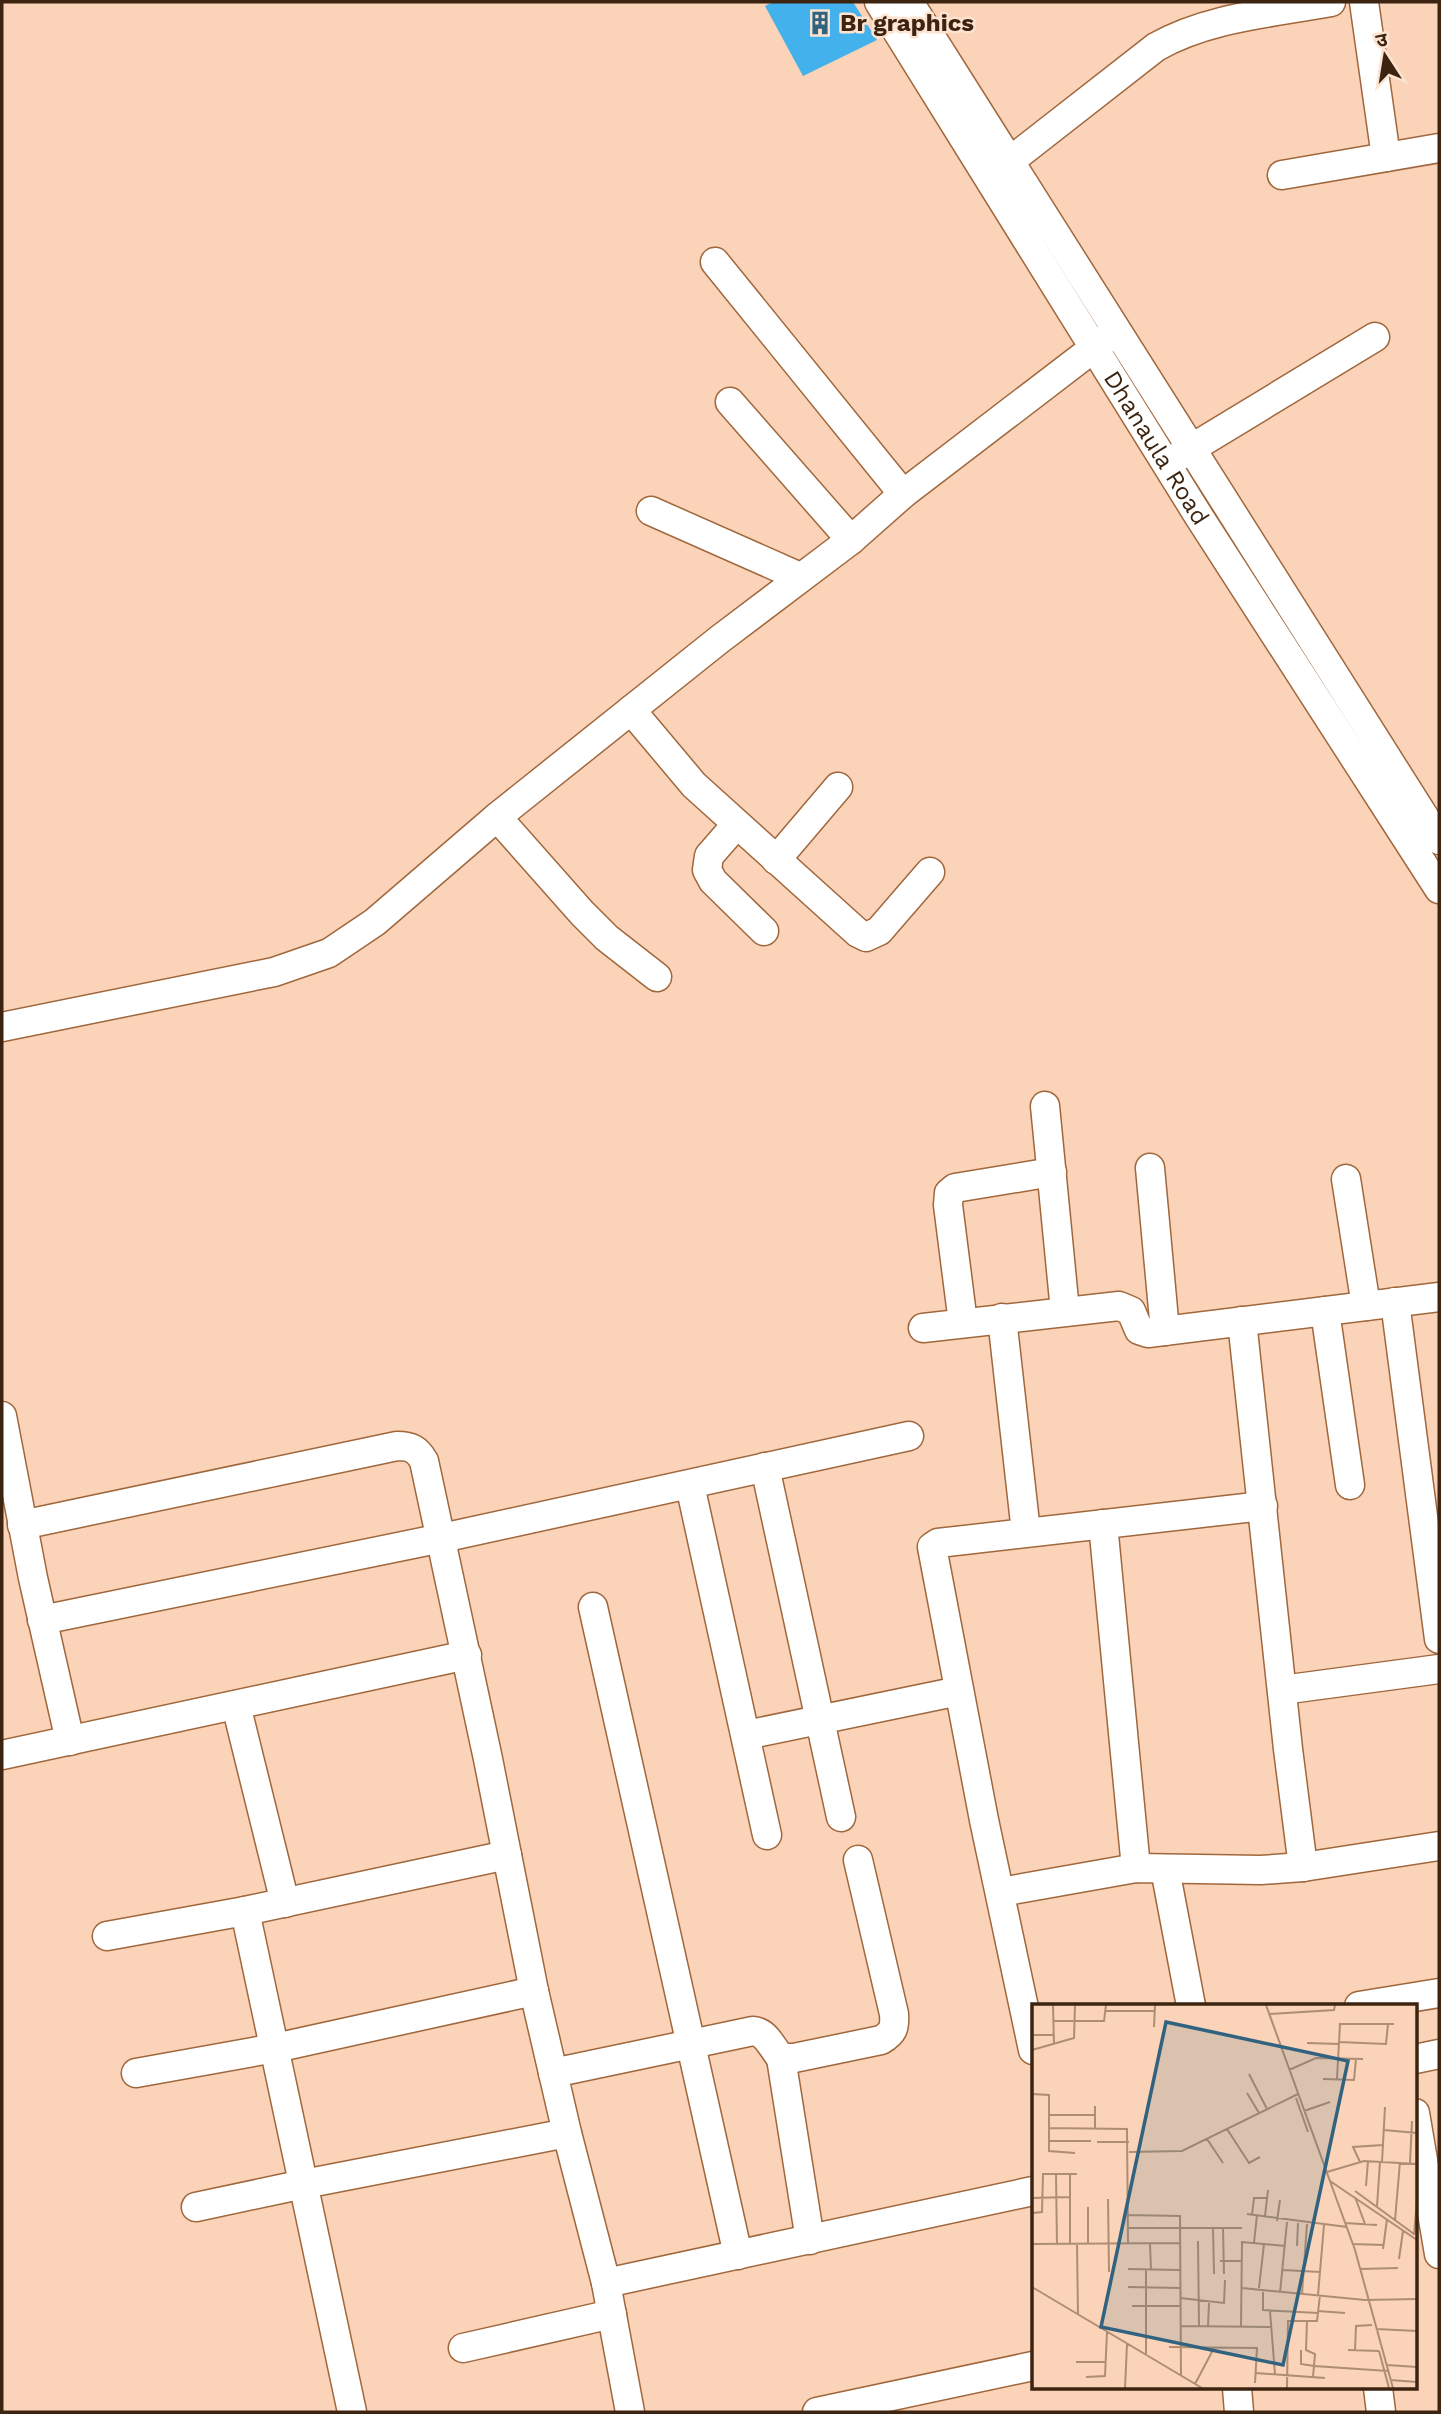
<svg xmlns="http://www.w3.org/2000/svg" width="1441" height="2414" font-family="'Work Sans','Noto Sans Devanagari',sans-serif">
<style>
.building{fill:#42b1ec}
.lines{fill:none;stroke-linecap:round;stroke-linejoin:round}
.minor-casing{stroke:#a0673c;stroke-width:31}
.minor{stroke:#fff;stroke-width:28}
.labels{text-anchor:middle;dominant-baseline:central;stroke-width:5;stroke-linejoin:round;paint-order:stroke}
.poi-label{font-size:24px;font-weight:bold;fill:#3c2411;stroke:#fee3d1;text-anchor:start}
.street-label{font-size:24px;fill:#3c2411;stroke:#fee3d1}
.inset-road{fill:none;stroke:#ae8d75;stroke-width:2}
.view{fill:#316381;fill-opacity:0.15;stroke:#316381;stroke-width:3.5}
.inset-edge{fill:none;stroke:#3c2411;stroke-width:3.5}
</style>
<rect width="100%" height="100%" fill="#fad3b8"/>
<!-- building -->
<polygon class="building" points="773,2 853,2 877,40 803,76 765,6"/>
<g class="lines">
<!-- minor casing -->
<g class="minor-casing">
<g id="minor">
<path id="s1" d="M 879,2 L 1198,515 L 1439,889"/>
<polyline points="909,2 1439,840"/>
<polyline points="1364,2 1386,157"/>
<path d="M 996,172 L 1156,47 C 1209,17 1272,13 1331,2"/>
<polyline points="1282,175 1439,148"/>
<polyline points="715,262 903,494"/>
<polyline points="730,402 851,540"/>
<polyline points="1174,459 1375,337"/>
<polyline points="651,511 800,577"/>
<polyline points="631,710 694,785 858,933 866,937 879,931 930,872"/>
<polyline points="497,817 582,913 607,938 657,977"/>
<polyline points="736,825 709,856 707,870 713,881 764,931"/>
<polyline points="776,860 838,787"/>
<polyline points="2,1027 274,972 329,953 375,922 497,817 720,639 851,540 903,494 1116,331"/>
<polyline points="1045,1106 1065,1311"/>
<polyline points="1150,1168 1165,1331"/>
<polyline points="1346,1179 1366,1306"/>
<polyline points="1395,1302 1439,1639"/>
<polyline points="1325,1311 1350,1485"/>
<polyline points="1002,1318 1026,1532"/>
<polyline points="1242,1321 1288,1749 1303,1867"/>
<polyline points="963,1323 948,1205 949,1193 955,1188 1052,1172"/>
<polyline points="923,1328 1119,1306 1131,1311 1139,1330 1148,1333 1439,1297"/>
<polyline points="2,1416 33,1578 70,1741"/>
<polyline points="765,1467 841,1817"/>
<polyline points="690,1485 767,1835"/>
<polyline points="1103,1524 1136,1868"/>
<path d="M 22,1525 L 397,1446 C 411,1446 417,1449 424,1461 L 488,1759 L 534,1991 L 567,2133 L 606,2283 L 630,2412"/>
<polyline points="593,1607 738,2255"/>
<polyline points="42,1620 442,1538 909,1436"/>
<polyline points="1282,1690 1439,1669"/>
<polyline points="236,1705 285,1903"/>
<polyline points="746,1735 959,1691"/>
<polyline points="2,1755 467,1655"/>
<polyline points="1165,1869 1191,2006"/>
<polyline points="1001,1892 1136,1868 1261,1870 1303,1867 1439,1846"/>
<polyline points="245,1911 352,2412"/>
<polyline points="107,1936 245,1911 507,1855"/>
<polyline points="1359,2006 1439,1993"/>
<polyline points="1033,2050 984,1820 932,1547 938,1543 1263,1506"/>
<polyline points="781,2058 810,2240"/>
<polyline points="1415,2059 1439,2054"/>
<polyline points="136,2073 275,2048 534,1991"/>
<path d="M 553,2073 L 753,2031 C 767,2032 772,2048 781,2058 L 794,2058 L 881,2040 C 893,2033 895,2028 894,2014 L 858,1860"/>
<polyline points="1415,2113 1439,2254"/>
<polyline points="196,2207 304,2184 567,2133"/>
<polyline points="606,2283 1033,2191"/>
<polyline points="463,2348 612,2314"/>
<polyline points="1237,2388 1239,2412"/>
<polyline points="1378,2388 1381,2412"/>
<polyline points="817,2412 1033,2366"/>
</g>
</g>
<!-- minor -->
<use href="#minor" class="minor"/>
</g>
<!-- icons -->
<defs>
<g id="building-bare" transform="scale(1.89)"><path d="M-4-6H4V6H1V3H-1V6H-4ZM-2.5-4.3h1.7v1.8h-1.7ZM.8-4.3h1.7v1.8H.8ZM-2.5-1h1.7V.8h-1.7ZM.8-1h1.7V.8H.8Z" fill="#316381" stroke="#fee3d1" stroke-width="2.5" paint-order="stroke"/></g>
</defs>
<g fill-rule="evenodd">
<use href="#building-bare" x="820" y="23"/>
</g>
<g class="labels">
<!-- poi labels -->
<g class="poi-label">
<text x="840" y="23">Br graphics</text>
</g>
<!-- street labels -->
<g class="street-label">
<text stroke="none"><textPath href="#s1" startOffset="525">Dhanaula Road</textPath></text>
</g>
</g>
<!-- overview -->
<g transform="translate(1032 2004)">
<rect width="385" height="385" fill="#fad3b8"/>
<path class="inset-road" d="M 21,1 L 22,40M 234,1 L 323,246 L 361,384M 74,7 L 122,7M 0,9 L 0,31M 237,10 L 302,6 L 303,1M 22,17 L 72,17 L 74,1M 122,23 L 123,1M 0,31 L 22,31M 307,38 L 354,40 L 356,20M 275,39 L 307,40M 0,46 L 42,34 L 43,1M 257,66 L 284,54 L 331,55M 217,70 L 235,105M 291,75 L 322,76 L 324,55M 305,75 L 308,20 L 362,20M 215,89 L 227,109M 0,90 L 17,91 L 17,147 L 43,149M 264,94 L 276,128M 63,102 L 63,124M 272,107 L 298,98M 17,111 L 63,111M 17,124 L 95,125 L 96,240M 195,125 L 217,159 L 228,153M 352,126 L 385,129M 175,135 L 191,159M 16,137 L 59,137M 65,138 L 97,138M 97,148 L 150,147 L 266,90M 328,158 L 321,143 L 351,141M 350,158 L 353,103M 378,159 L 380,117M 295,168 L 332,157 L 385,160M 24,170 L 25,240M 298,177 L 385,236M 334,182 L 336,157M 323,187 L 382,230M 323,193 L 333,220M 0,194 L 38,193M 76,195 L 77,268M 345,202 L 348,158M 0,209 L 10,208 L 11,170 L 45,170M 215,210 L 315,223M 96,211 L 148,212 L 149,372M 220,211 L 222,194 L 235,194M 233,212 L 236,186M 363,216 L 368,158M 245,217 L 248,196M 313,219 L 345,221M 96,224 L 210,224M 181,224 L 182,270M 191,224 L 192,270M 382,231 L 385,196M 166,237 L 167,322M 222,239 L 225,211M 0,240 L 149,239M 38,240 L 38,170M 45,240 L 46,311M 56,240 L 56,203M 118,240 L 119,266M 320,240 L 352,241M 265,242 L 266,219M 351,245 L 355,215M 367,255 L 371,227M 188,257 L 210,257M 96,265 L 148,266M 328,265 L 366,264M 114,266 L 114,352M 251,266 L 288,268M 0,283 L 170,384M 96,283 L 148,284M 210,284 L 333,296 L 385,295M 227,284 L 232,240M 231,285 L 231,306 L 286,309M 248,289 L 255,218M 270,290 L 275,220M 286,291 L 292,221M 148,294 L 192,299 L 193,276M 100,302 L 148,302M 238,307 L 243,370M 286,307 L 313,309M 275,317 L 274,346 L 283,350 L 281,373M 149,322 L 239,323M 176,322 L 177,299M 209,322 L 210,238 L 253,242M 344,325 L 385,327M 137,343 L 225,344 L 223,379M 269,346 L 269,360 L 282,362M 316,346 L 347,347M 323,346 L 324,322 L 340,321M 347,347 L 357,384M 44,358 L 74,358M 355,361 L 385,363M 282,362 L 356,367M 224,369 L 293,374M 54,373 L 73,372 L 75,328M 358,376 L 385,378M 163,380 L 182,344M 93,384 L 95,340M 255,384 L 256,317 L 285,317 L 288,291"/>
<path class="view" d="M 134,18 L 316,57 L 251,361 L 69,323 Z"/>
<rect width="385" height="385" class="inset-edge"/>
</g>
<!-- border -->
<rect width="1441" height="2414" fill="none" stroke="#3c2411" stroke-width="7"/>
<!-- north arrow -->
<g transform="translate(1385 56) rotate(348)" stroke="#fee3d1" stroke-width="5" paint-order="stroke">
<path d="M0-5L12 26L0 18L-12 26Z" fill="#3c2411"/>
<text y="-10" font-size="19" font-weight="bold" text-anchor="middle" fill="#3c2411">उ</text>
</g>
</svg>
